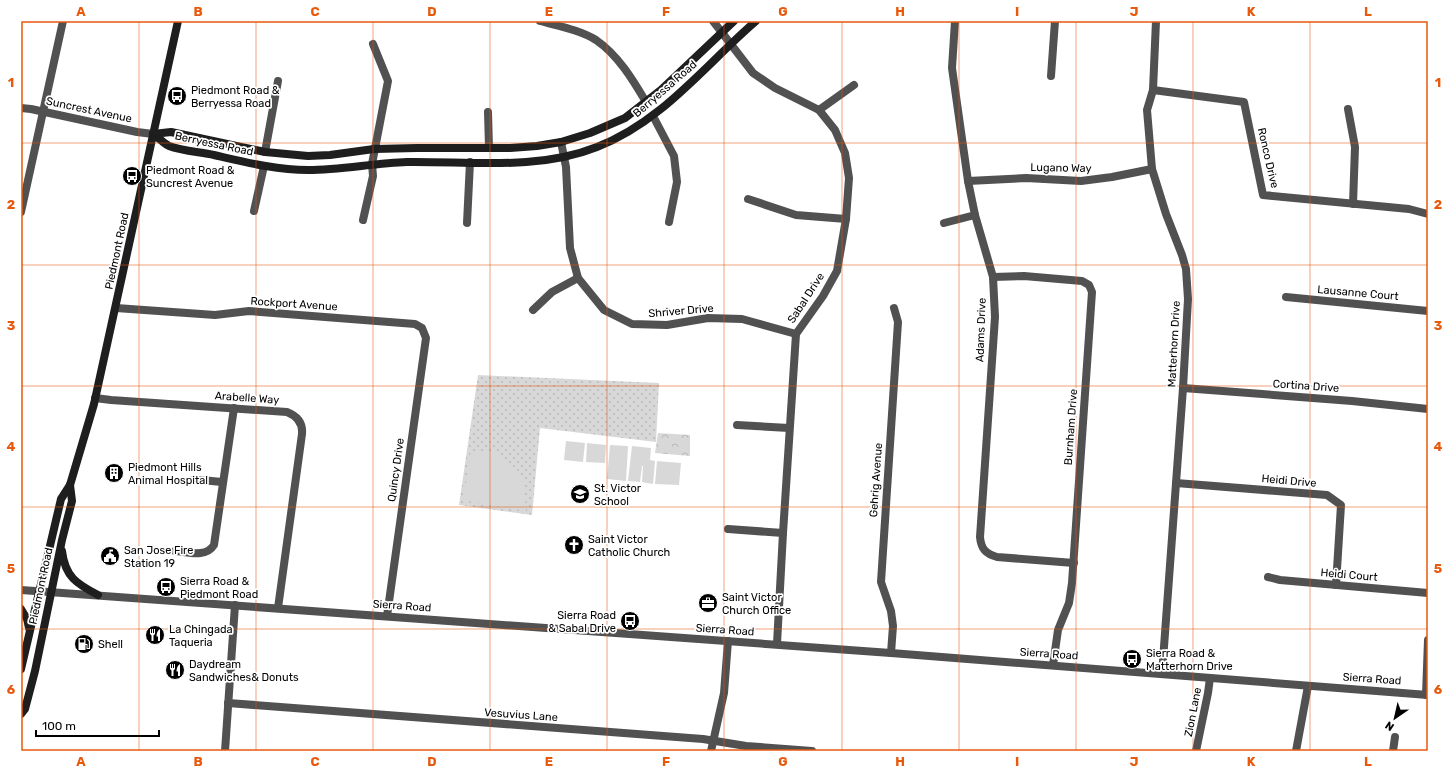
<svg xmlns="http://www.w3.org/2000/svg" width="1449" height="772" font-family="Rubik,sans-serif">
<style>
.grass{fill:url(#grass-dots)}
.park{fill:url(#park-crowns)}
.pitch{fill:#d8d8d8}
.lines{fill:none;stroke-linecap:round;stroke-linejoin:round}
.minor{stroke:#515151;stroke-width:8}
.tertiary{stroke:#515151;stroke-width:8}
.secondary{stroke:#1e1e1e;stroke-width:8}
.grid{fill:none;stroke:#e8590c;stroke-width:1;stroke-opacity:0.55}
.labels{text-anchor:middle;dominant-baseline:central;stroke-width:3.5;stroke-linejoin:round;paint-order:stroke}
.street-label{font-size:11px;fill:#000;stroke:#fff}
.poi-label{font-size:11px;fill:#000;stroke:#fff;text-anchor:start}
.neatline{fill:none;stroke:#e8590c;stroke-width:1.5}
.grid-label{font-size:13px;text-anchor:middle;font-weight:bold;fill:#e8590c}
</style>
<defs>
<pattern id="grass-dots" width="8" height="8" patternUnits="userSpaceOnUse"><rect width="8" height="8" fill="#d8d8d8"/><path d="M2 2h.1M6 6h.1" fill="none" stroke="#b8b8b8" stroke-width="1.8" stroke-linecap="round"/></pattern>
<pattern id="park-crowns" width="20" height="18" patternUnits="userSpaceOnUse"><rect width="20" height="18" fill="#d8d8d8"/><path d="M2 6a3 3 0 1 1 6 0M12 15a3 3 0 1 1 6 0" fill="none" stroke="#b8b8b8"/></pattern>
</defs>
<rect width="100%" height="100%" fill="#fff"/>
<!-- grass -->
<polygon class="grass" points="478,375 659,383 656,442 540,428 532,515 459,505"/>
<!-- park -->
<polygon class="park" points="658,433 690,435 690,456 655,453"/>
<!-- pitch -->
<g class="pitch">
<polygon points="566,441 585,443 583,462 564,460"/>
<polygon points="587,443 606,445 605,463 586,462"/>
<polygon points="610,445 628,446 626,481 607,479"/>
<polygon points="632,446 651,448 650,460 655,461 653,484 642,482 643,466 642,466 640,482 628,481"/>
<polygon points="471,451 493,451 514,467 524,484 526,511 463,500"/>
<polygon points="657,461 681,463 679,485 655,484"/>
</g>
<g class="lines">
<!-- minor -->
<g class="minor">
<path d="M 540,21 C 558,26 580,30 596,40 C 618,55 633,80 646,102"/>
<polyline points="713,21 753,73 775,88 819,110 835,130 845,153 849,178 846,219 837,271 823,296 796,334 783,533 777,644"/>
<path d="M 955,21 L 952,68 L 968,181 L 975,215 L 993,277 L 995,317 L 980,537 C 981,549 986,554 997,557 L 1074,563"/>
<polyline points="1156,21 1153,90 1147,110 1152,169 1166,214 1182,255 1186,269 1188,299 1183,388 1162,674"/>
<polyline points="1051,76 1055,21"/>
<polyline points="1153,90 1244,102 1263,195 1409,209 1428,214"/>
<polyline points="1348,109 1355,147 1353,204"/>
<polyline points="819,110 854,85"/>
<polyline points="488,112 489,148"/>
<polyline points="653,116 674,156 677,182 669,222"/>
<polyline points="561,142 566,167 570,248 578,278 604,310 632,324 667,325 708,318 742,319 796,334"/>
<polyline points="265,152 278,81"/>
<polyline points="968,181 1026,178 1081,181 1112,177 1152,169"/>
<polyline points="748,199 796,215 846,219"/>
<polyline points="254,211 264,166"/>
<polyline points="21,212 63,21"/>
<polyline points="363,220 373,176 372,164 388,81 373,44"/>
<polyline points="467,223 470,162"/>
<polyline points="944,223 975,215"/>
<polyline points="993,277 1024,276 1082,281 1089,285 1092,292 1072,583 1069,603 1058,630 1053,665"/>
<polyline points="1286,297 1428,311"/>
<polyline points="116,308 215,315 249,311 415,324 422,328 426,338 387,616"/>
<polyline points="533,310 552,292 578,278"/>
<polyline points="1183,388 1352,401 1428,409"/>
<path d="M 95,398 L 111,400 L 287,412 C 297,416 303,423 302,434 L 278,608"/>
<polyline points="737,425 789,428"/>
<polyline points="193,480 201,480 222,482"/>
<polyline points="1176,483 1327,495 1341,505 1336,585"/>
<polyline points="728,529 783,533"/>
<path d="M 175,551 C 188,552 206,558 214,545 L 234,408"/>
<polyline points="1268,577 1280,580 1428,593"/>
<polyline points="891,653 893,626 891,611 881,582 898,322 894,308"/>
<polyline points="1426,695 1428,640"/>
<polyline points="228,703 703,739 746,746 812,751"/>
<polyline points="225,751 235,605"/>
<polyline points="711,751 724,693 728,641"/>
<polyline points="1196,751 1208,693 1210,678"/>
<polyline points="1296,751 1308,686"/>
<polyline points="1393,751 1395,737"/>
</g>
<!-- tertiary -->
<g class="tertiary">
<polyline points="21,108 31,109 137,132 153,134"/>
<polyline points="21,590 891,653 1428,695"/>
</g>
<!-- secondary -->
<g class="secondary">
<path d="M 153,134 C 158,137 163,143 169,146 C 182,151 200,152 214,155 C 245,162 276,170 308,170 C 341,170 374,163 407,162 C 469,161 537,171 597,147 C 662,122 705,65 756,21"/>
<polyline points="153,134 171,132 265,152 308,156 330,155 374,149 417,148 510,148 537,146 561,142 590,133 625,118 661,90 734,21"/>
<path d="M 62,551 C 65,577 77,584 98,595"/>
<polyline points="21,609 27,619 29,628"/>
<polyline points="21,669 61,499 70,485 94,404 178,21"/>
<polyline points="21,714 25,709 35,671 62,540 72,501 70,485"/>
</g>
</g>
<!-- grid -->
<path class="grid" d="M 139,21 L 139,751M 256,21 L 256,751M 373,21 L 373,751M 490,21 L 490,751M 607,21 L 607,751M 724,21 L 724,751M 842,21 L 842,751M 959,21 L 959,751M 1076,21 L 1076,751M 1193,21 L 1193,751M 1310,21 L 1310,751M 21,143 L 1428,143M 21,265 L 1428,265M 21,386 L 1428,386M 21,507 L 1428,507M 21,629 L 1428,629"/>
<!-- icons -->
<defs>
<g id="bus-disc" transform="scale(1)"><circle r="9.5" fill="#000" stroke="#fff"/><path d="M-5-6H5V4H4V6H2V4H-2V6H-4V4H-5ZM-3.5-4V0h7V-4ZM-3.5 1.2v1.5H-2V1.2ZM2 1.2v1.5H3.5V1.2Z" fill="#fff"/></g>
<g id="building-disc" transform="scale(1)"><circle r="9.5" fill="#000" stroke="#fff"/><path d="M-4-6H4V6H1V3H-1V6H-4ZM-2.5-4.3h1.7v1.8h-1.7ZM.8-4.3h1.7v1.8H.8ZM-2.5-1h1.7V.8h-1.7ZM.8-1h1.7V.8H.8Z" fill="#fff"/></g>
<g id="school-disc" transform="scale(1)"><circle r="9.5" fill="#000" stroke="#fff"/><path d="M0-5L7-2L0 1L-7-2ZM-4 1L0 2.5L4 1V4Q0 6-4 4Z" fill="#fff"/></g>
<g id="church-disc" transform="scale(1)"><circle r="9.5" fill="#000" stroke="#fff"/><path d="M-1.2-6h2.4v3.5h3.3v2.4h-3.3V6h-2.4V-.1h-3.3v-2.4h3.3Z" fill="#fff"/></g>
<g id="civic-disc" transform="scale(1)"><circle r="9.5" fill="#000" stroke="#fff"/><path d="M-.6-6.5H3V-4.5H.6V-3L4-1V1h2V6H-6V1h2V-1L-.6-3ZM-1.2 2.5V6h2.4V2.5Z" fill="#fff"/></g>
<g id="office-disc" transform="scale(1)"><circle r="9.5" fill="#000" stroke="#fff"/><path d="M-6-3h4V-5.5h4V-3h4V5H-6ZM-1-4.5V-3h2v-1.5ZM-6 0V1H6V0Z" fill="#fff"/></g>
<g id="restaurant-disc" transform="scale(1)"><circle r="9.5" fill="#000" stroke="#fff"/><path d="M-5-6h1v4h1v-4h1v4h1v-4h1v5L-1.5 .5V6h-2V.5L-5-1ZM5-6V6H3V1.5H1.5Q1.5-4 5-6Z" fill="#fff"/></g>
<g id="fuel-disc" transform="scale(1)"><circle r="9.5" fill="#000" stroke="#fff"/><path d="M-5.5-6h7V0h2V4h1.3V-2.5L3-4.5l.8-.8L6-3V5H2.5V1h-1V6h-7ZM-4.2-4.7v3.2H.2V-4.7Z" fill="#fff"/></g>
</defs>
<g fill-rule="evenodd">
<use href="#bus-disc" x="177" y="96"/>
<use href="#bus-disc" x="132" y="176"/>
<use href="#building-disc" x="114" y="473"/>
<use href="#school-disc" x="580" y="494"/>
<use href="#church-disc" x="574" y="545"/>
<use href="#civic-disc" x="110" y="556"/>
<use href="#bus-disc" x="166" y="587"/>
<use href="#office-disc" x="708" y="603"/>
<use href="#bus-disc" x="630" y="621"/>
<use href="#restaurant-disc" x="155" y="635"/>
<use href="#fuel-disc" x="84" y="644"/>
<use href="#bus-disc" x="1132" y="659"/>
<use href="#restaurant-disc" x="175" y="670"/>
</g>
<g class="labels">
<!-- street labels -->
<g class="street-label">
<text transform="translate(665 89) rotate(-41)">Berryessa Road</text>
<text transform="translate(89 110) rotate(12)">Suncrest Avenue</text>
<text transform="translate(214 144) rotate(12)">Berryessa Road</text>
<text transform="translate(1268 158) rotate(77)">Ronco Drive</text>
<text transform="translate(1061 168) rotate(1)">Lugano Way</text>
<text transform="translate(117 251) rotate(-78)">Piedmont Road</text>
<text transform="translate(1358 293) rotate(5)">Lausanne Court</text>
<text transform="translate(806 298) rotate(-57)">Sabal Drive</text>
<text transform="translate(294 304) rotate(4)">Rockport Avenue</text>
<text transform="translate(681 311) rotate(-5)">Shriver Drive</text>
<text transform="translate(981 330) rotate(-88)">Adams Drive</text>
<text transform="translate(1174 344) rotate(-87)">Matterhorn Drive</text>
<text transform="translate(1306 386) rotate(4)">Cortina Drive</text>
<text transform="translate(247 398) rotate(4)">Arabelle Way</text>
<text transform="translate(1071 427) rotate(-86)">Burnham Drive</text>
<text transform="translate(396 470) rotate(-82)">Quincy Drive</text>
<text transform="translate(876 480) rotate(-86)">Gehrig Avenue</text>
<text transform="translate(1289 481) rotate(5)">Heidi Drive</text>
<text transform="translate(1349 575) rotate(5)">Heidi Court</text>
<text transform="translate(41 586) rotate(-78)">Piedmont Road</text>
<text transform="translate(402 606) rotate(4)">Sierra Road</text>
<text transform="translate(725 630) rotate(4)">Sierra Road</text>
<text transform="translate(1049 654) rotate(4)">Sierra Road</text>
<text transform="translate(1372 679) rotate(4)">Sierra Road</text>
<text transform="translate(1193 712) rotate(-79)">Zion Lane</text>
<text transform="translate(521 715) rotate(4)">Vesuvius Lane</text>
</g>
<!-- poi labels -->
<g class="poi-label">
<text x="191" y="90">Piedmont Road &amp;<tspan x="191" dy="13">Berryessa Road</tspan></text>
<text x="146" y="170">Piedmont Road &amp;<tspan x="146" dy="13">Suncrest Avenue</tspan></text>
<text x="128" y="467">Piedmont Hills<tspan x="128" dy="13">Animal Hospital</tspan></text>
<text x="594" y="488">St. Victor<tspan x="594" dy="13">School</tspan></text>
<text x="588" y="539">Saint Victor<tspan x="588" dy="13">Catholic Church</tspan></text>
<text x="124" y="550">San Jose Fire<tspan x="124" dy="13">Station 19</tspan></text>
<text x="180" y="581">Sierra Road &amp;<tspan x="180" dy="13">Piedmont Road</tspan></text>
<text x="722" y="597">Saint Victor<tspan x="722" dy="13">Church Office</tspan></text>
<text x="616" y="615" text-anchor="end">Sierra Road<tspan x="616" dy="13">&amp; Sabal Drive</tspan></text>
<text x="169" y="629">La Chingada<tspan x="169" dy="13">Taqueria</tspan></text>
<text x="98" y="644">Shell</text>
<text x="1146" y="653">Sierra Road &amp;<tspan x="1146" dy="13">Matterhorn Drive</tspan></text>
<text x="189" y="664">Daydream<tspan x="189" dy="13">Sandwiches&amp; Donuts</tspan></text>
</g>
</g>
<!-- border -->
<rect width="1449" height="772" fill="none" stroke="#ffffff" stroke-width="44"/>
<!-- north arrow -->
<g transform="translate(1395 718) rotate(214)" stroke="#ffffff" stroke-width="3" paint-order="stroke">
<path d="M0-3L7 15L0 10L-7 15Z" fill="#000000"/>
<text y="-6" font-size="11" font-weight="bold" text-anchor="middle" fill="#000000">N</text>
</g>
<!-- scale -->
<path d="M36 730v6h123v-6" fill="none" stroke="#000000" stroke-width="2"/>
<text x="42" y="730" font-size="12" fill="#000000" stroke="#ffffff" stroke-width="3" paint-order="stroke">100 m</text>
<rect x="22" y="22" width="1405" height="728" class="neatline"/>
<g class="grid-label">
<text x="81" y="16">A</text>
<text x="198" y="16">B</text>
<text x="315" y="16">C</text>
<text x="432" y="16">D</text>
<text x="549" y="16">E</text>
<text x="666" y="16">F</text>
<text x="783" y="16">G</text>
<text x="900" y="16">H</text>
<text x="1017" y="16">I</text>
<text x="1134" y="16">J</text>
<text x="1251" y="16">K</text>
<text x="1368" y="16">L</text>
<text x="11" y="87">1</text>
<text x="1438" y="87">1</text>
<text x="11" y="209">2</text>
<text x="1438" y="209">2</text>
<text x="11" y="330">3</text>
<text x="1438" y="330">3</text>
<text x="11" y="451">4</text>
<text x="1438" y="451">4</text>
<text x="11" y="573">5</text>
<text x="1438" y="573">5</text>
<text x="11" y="694">6</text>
<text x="1438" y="694">6</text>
<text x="81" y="766">A</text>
<text x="198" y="766">B</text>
<text x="315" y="766">C</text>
<text x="432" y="766">D</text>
<text x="549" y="766">E</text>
<text x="666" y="766">F</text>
<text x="783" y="766">G</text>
<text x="900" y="766">H</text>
<text x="1017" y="766">I</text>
<text x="1134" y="766">J</text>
<text x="1251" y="766">K</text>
<text x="1368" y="766">L</text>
</g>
</svg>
